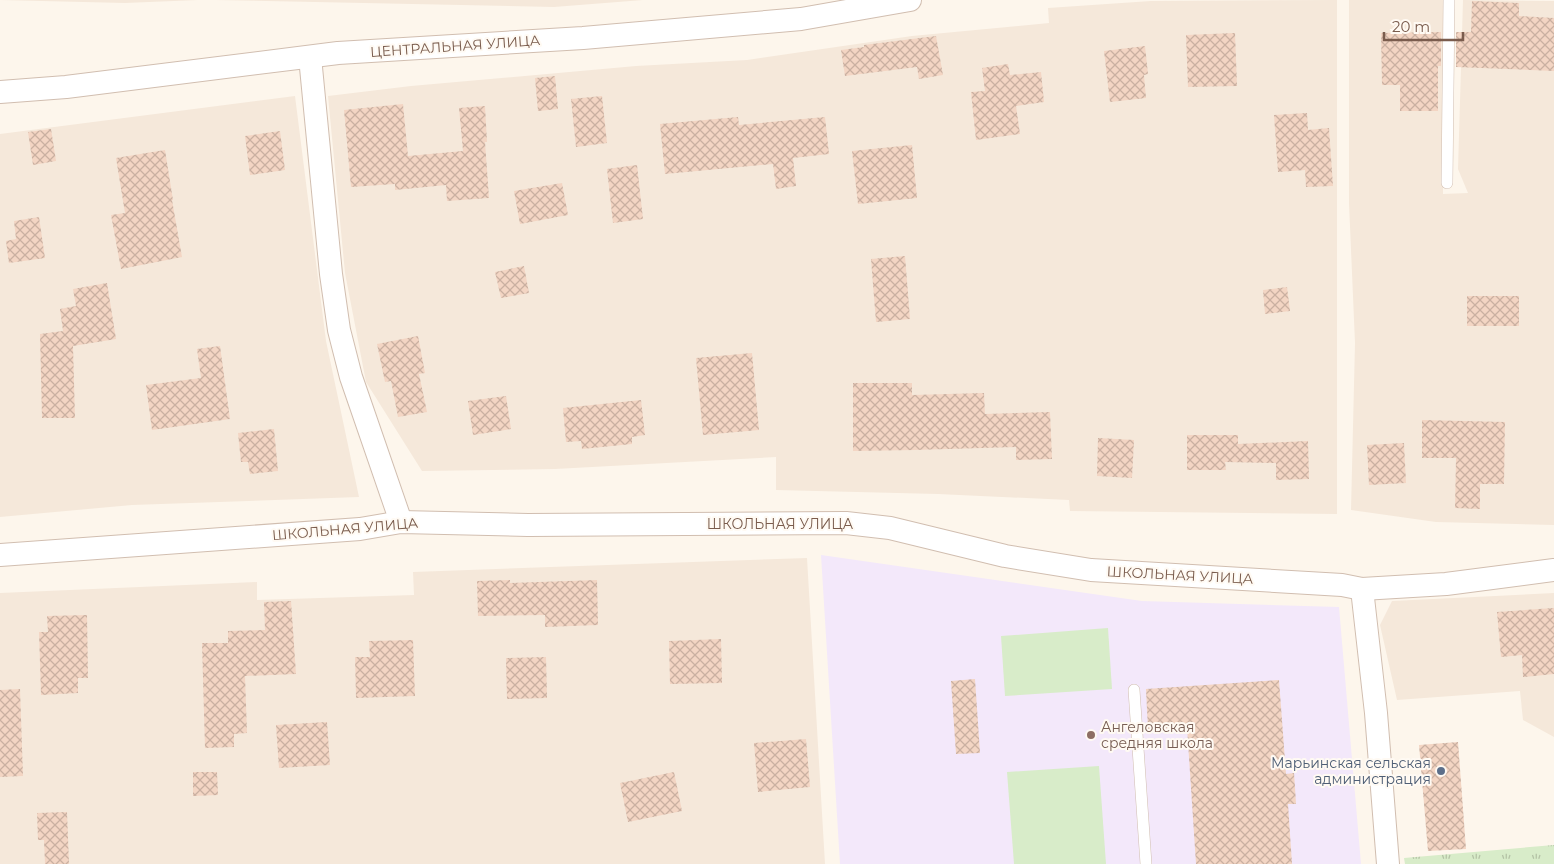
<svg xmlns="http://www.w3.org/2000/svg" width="1554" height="864" font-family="Montserrat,sans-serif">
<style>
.residential{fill:#f5e8da}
.education{fill:#f3e8fa}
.grass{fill:#d8ecc9}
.park{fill:url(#park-tufts)}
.building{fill:url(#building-cross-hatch)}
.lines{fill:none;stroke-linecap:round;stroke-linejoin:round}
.lane-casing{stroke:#d1beb0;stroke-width:12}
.street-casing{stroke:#d1beb0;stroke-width:24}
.lane{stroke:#fff;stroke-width:11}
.street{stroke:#fff;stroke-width:22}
.education-dot{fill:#8d6e63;stroke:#fffaf3;stroke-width:2}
.service-dot{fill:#5c6f8a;stroke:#fffaf3;stroke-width:2}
.labels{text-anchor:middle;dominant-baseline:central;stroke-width:4;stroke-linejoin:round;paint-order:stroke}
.street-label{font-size:14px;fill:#7a5c4d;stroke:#fffaf3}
.education-label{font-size:14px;fill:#785e54;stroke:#fffaf3;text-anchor:start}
.service-label{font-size:14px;fill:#4e5e75;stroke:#fffaf3;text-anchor:end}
</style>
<defs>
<pattern id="park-tufts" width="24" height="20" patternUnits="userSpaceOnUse" patternTransform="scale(1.25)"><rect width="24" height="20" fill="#d8ecc9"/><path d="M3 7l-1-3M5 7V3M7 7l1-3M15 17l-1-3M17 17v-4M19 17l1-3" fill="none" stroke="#b4c2a5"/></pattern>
<pattern id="building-cross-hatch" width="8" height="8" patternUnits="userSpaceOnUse" patternTransform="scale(1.25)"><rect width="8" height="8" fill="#f3d5c3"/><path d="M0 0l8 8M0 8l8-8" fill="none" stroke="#cab0a1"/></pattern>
</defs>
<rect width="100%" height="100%" fill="#fdf6ec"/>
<!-- residential -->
<g class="residential">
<polygon points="0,0 198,0 125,3"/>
<polygon points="215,0 643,0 554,7"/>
<polygon points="1337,0 1337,514 1070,511 1069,500 938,494 776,490 776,457 555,469 422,471 366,382 345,273 328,96 411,86 636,66 747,60 912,36 1049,23 1048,8 1151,1"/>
<polygon points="1349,0 1443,0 1443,194 1468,193 1458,169 1463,0 1554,1 1554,525 1436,522 1351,510 1355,343 1349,203"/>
<polygon points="295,96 326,341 359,497 132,505 0,517 0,134"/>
<polygon points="807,558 825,864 0,864 0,593 257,582 257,600 414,595 413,572"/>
<polygon points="1554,593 1554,737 1523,720 1520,691 1397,700 1380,625 1392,601"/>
</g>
<!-- education -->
<polygon class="education" points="821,555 1142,601 1339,607 1361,864 840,864"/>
<!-- grass -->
<g class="grass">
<polygon points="1108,628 1112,689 1005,696 1001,636"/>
<polygon points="1099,766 1106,864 1014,864 1007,772"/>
</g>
<!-- park -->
<polygon class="park" points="1554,845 1554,864 1405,864 1404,858"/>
<!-- building -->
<g class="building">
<polygon points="1472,1 1519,3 1519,16 1554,18 1554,71 1456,67 1456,32 1471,32"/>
<polygon points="1441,32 1441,66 1438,66 1438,111 1400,111 1400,85 1382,85 1381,33"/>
<polygon points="1235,33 1237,86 1188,87 1186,35"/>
<polygon points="936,36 943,75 919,79 917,67 845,76 841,50 864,47 864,45"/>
<polygon points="1145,46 1148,74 1144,75 1146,98 1110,102 1104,51"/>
<polygon points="1008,64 1010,75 1041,72 1044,102 1016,106 1020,134 976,140 971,92 985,91 982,68"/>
<polygon points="555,76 558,109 538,111 535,78"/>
<polygon points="602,96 607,143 576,147 571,99"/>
<polygon points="403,104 408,156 463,151 459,108 485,106 487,142 485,142 489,198 447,201 446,185 395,190 395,184 351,187 344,110"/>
<polygon points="1307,113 1308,130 1329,128 1333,186 1306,187 1305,170 1278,172 1274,115"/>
<polygon points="738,117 739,125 825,117 829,154 793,158 796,186 776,189 773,164 665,174 660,124"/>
<polygon points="51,129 56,161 33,165 28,132"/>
<polygon points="280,131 285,170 250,175 245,136"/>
<polygon points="912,145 917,198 858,204 852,151"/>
<polygon points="165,150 173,200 172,200 182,257 121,269 111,215 125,213 116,158"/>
<polygon points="637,165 643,219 613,223 607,169"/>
<polygon points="562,183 568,215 520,224 514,191"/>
<polygon points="39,217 45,258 9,263 6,241 16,239 14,221"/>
<polygon points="905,256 910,319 876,322 871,259"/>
<polygon points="524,266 529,293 501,298 495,272"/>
<polygon points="107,283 116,339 73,346 75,418 42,418 40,334 63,331 60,309 76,306 73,289"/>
<polygon points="1287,287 1290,311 1265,314 1263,290"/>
<rect x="1467" y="296" width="52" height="30"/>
<polygon points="418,336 425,373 419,374 427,412 398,417 391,381 385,382 377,344"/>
<polygon points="220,346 230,419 152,430 146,385 201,378 197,349"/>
<polygon points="752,353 759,430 703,435 696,358"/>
<polygon points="853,383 912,383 912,395 984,393 985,414 1050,412 1052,459 1016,460 1016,447 915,450 853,451"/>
<polygon points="506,396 511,429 473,435 468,401"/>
<polygon points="641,400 645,435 632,437 632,444 582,449 581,441 566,442 563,408"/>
<polygon points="1422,420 1505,422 1504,484 1480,484 1480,509 1455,508 1456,458 1422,458"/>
<polygon points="274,429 278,471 250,474 248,462 241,462 238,433"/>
<polygon points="1187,435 1238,435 1238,444 1308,441 1309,479 1276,480 1276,463 1225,462 1226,470 1187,470"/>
<polygon points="1098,438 1134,440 1132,478 1097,476"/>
<polygon points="1404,443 1406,483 1369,485 1367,445"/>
<polygon points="510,580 510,583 597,580 598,625 545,627 545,615 478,616 477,581"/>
<polygon points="291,601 296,674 245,676 247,733 234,734 234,747 205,748 202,643 228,643 228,631 265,630 264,602"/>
<polygon points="1554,608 1554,674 1523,677 1522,655 1501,657 1497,612"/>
<polygon points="87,615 88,678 78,678 78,693 41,695 39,632 48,632 47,616"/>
<polygon points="721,639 722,683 670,684 669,641"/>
<polygon points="413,640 415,696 356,698 355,657 370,657 369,641"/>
<polygon points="546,657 547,698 507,699 506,658"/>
<polygon points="975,679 980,753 956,754 951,681"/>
<polygon points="1279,680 1286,774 1294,773 1295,787 1296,804 1288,804 1292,864 1196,864 1187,727 1148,730 1146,689"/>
<polygon points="20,689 23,776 0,777 0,690"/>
<polygon points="327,722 330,765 279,768 276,725"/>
<polygon points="806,739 810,787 758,792 754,743"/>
<polygon points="1458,742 1466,849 1428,851 1419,745"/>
<polygon points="193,772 217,772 218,795 193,796"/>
<polygon points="674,772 682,811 628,822 620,783"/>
<polygon points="67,812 69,864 45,864 44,840 38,840 37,813"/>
</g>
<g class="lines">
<!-- lane casing -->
<g class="lane-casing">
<g id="lane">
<polyline points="1447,183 1449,0"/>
<polyline points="1134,690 1146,864"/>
</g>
</g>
<!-- street casing -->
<g class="street-casing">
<g id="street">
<polyline points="310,57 331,274 339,330 351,377 401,522"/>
<polyline points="0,92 66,87 338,53 583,38 801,19 910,0"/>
<polyline points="0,555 360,529 401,522 528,525 846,523 890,528 1005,556 1091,570 1342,585 1362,589 1446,584 1554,570"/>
<polyline points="1362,589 1376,713 1388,864"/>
</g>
</g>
<!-- lane -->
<use href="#lane" class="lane"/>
<!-- street -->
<use href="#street" class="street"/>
</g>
<!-- markers -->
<circle class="education-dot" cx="1091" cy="735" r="5"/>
<circle class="service-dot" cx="1441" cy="771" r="5"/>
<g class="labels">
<!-- street labels -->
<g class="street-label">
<text transform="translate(455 46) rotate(-4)">ЦЕНТРАЛЬНАЯ УЛИЦА</text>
<text x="780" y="524">ШКОЛЬНАЯ УЛИЦА</text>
<text transform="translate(345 529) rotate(-5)">ШКОЛЬНАЯ УЛИЦА</text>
<text transform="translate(1180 575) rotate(3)">ШКОЛЬНАЯ УЛИЦА</text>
</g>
<!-- education labels -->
<g class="education-label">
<text x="1101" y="727">Ангеловская<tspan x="1101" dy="16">средняя школа</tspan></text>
</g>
<!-- service labels -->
<g class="service-label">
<text x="1431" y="763">Марьинская сельская<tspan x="1431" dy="16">администрация</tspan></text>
</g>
</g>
<!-- scale -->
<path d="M1384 32v8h79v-8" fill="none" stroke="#7a5c4d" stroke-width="2.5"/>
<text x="1392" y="32" font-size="15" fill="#7a5c4d" stroke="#fffaf3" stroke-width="4" paint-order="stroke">20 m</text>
</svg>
